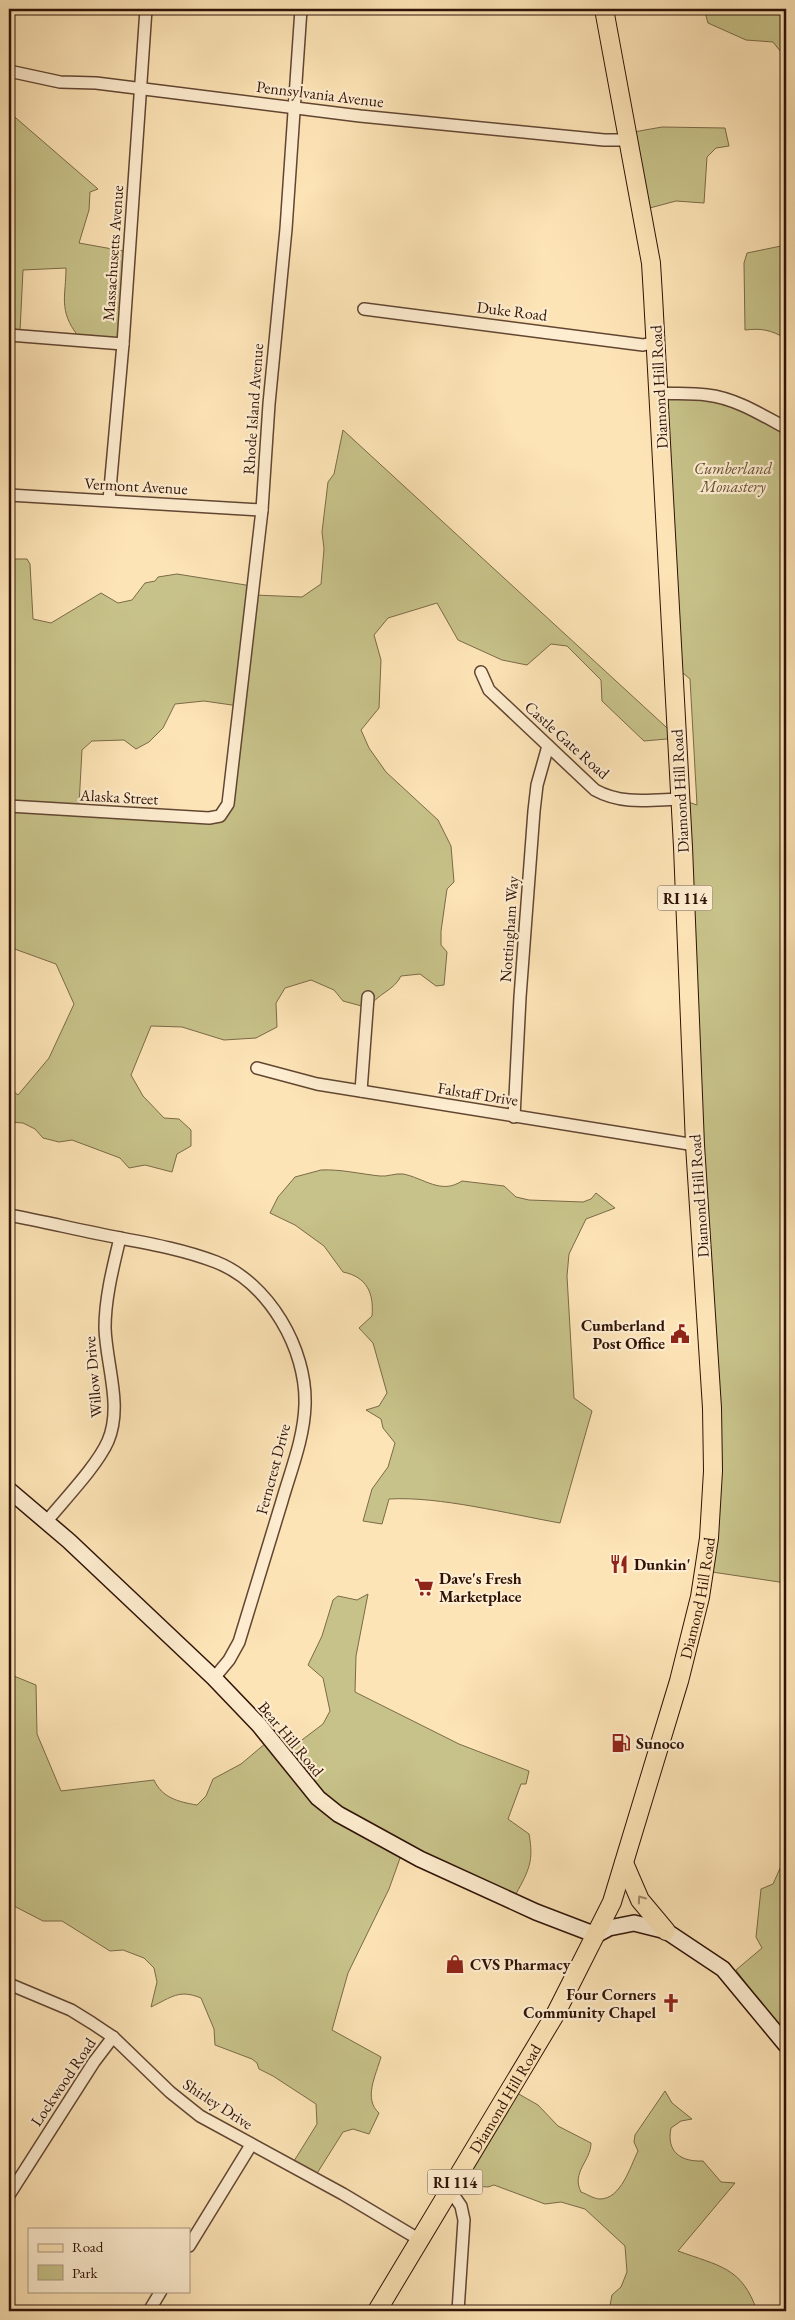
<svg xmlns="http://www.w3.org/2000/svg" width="795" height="2320" font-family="'EB Garamond',serif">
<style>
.green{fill:#c7c289;stroke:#7b6a48;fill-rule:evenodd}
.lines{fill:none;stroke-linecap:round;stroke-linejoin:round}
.street-casing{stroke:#624632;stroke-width:14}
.secondary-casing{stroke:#2f1206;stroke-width:18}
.primary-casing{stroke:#2f1206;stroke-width:20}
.street{stroke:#feedd0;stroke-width:11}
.secondary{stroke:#feedd0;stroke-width:15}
.primary{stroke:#fde4b6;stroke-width:18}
.oneway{stroke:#a08667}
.labels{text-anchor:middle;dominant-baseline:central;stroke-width:4.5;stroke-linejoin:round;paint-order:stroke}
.shield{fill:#feedd0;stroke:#6d5443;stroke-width:1}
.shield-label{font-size:15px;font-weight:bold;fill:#2f1206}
.street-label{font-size:16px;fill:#2f1206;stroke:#feedd0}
.park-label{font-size:16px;font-style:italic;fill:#645034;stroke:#feedd0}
.poi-label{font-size:16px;font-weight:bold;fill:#2f1206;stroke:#feedd0;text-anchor:start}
</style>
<rect width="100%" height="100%" fill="#fde4b6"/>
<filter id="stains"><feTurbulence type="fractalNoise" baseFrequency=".004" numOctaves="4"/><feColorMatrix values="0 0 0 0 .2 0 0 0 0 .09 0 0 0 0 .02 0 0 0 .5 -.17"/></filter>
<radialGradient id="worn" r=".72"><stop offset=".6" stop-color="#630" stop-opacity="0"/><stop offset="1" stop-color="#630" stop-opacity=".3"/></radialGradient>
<!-- green -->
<g class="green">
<polygon points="704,9 786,9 786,53 781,52 773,42 746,40 708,23"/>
<path d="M 9,112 L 98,189 L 90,192 L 89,210 L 79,243 L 129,252 L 121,338 L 78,336 C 58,310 66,296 66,268 L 23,270 L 20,331 L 9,332 Z"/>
<polygon points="662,127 725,128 729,146 716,148 707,157 704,203 676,201 646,209 628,133"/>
<path d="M 786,245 L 786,363 L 783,362 L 785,338 C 771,330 761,328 745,330 L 744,263 L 747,253 Z"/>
<polygon points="665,387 717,391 759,407 786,421 786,1583 705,1571 715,1496 685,801 697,805 690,679 677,668"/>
<path d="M 343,430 L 678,738 L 644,741 L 602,701 L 601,680 L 567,646 L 551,644 L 527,665 L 502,660 L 458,640 L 437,603 L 388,618 L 374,635 L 381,660 L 379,708 L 361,730 L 369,748 L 386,772 L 438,820 L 451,846 L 454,882 L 447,889 L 441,931 L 441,945 L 447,952 L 444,985 L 436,986 L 420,974 L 401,976 C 394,991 376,994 369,1008 L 343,1001 L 334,990 L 311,980 L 285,988 L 276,1003 L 277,1027 L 256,1038 L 224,1040 L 182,1027 L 151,1026 L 131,1075 L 143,1096 L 164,1118 L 179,1119 L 191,1130 L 191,1146 L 177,1154 L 172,1172 L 145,1165 L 129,1168 L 120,1158 L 72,1140 L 59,1142 L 43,1138 L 35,1129 L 23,1123 L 9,1122 L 9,1088 L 18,1095 L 49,1058 L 74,1004 L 56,964 L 9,947 L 9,559 L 27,559 L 30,564 L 33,619 L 51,623 L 101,593 L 118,603 L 132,600 L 145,583 L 155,581 L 158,577 L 177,574 L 252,586 L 255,595 L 302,597 L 321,584 L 324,549 L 322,532 L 328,482 L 334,474 ZM 204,701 L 232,705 L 240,709 L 222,812 L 204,815 L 79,805 L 82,750 L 92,741 L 124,740 L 136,749 L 149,742 L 163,728 L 175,704 Z"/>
<path d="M 321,1170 C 341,1169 360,1174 380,1176 C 387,1177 395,1173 403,1174 C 424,1178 441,1195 462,1181 L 504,1186 L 516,1197 L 529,1200 L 583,1202 L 591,1199 L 596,1193 L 615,1208 L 586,1219 L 569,1254 L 567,1276 L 574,1398 L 592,1411 L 560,1523 C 509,1514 439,1496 389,1499 L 382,1524 L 363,1521 L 372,1489 L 388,1467 L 395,1443 L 383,1428 L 381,1419 L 366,1410 L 379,1406 L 387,1393 L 373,1343 L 359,1328 L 372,1316 C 374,1293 367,1277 343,1272 L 324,1246 L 295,1225 L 270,1213 L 278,1197 L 295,1177 Z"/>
<path d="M 368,1594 L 356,1656 L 355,1692 L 459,1744 L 529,1771 L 526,1784 L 521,1784 L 508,1819 L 529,1834 C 534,1861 529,1870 516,1894 L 408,1845 L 404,1847 L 389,1889 L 348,1973 L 332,2030 L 381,2057 C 376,2075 363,2099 379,2113 L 369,2134 L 353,2129 L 343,2132 L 316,2175 L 294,2161 L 317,2124 L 316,2104 L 273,2076 L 259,2069 L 257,2063 L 252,2059 L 215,2045 L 214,2029 L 201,1998 C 179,1989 172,1997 151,2007 L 157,1982 L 154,1968 L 144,1958 L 123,1950 L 110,1951 L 62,1921 L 43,1921 L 12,1905 L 15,1903 L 9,1899 L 9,1674 L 36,1685 L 37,1734 L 61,1791 L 154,1780 C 162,1798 179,1802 197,1805 L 206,1796 L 213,1779 L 241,1764 L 272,1738 L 286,1752 L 323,1724 L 330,1711 L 323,1678 L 308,1665 L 322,1636 L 333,1600 L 338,1596 L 357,1600 Z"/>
<polygon points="786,1855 786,2038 736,1970 762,1948 756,1937 761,1889 773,1884"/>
<path d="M 510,2089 L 538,2105 L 558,2126 L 591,2143 C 591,2161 571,2172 581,2192 C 587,2194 594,2199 600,2199 C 621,2199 630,2167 638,2151 L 634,2142 L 635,2135 L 665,2091 L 672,2103 L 692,2119 L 681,2121 L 671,2128 C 666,2152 681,2162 703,2161 L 721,2182 L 735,2183 L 678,2251 C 719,2266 742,2267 757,2311 L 609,2311 L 612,2295 L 621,2287 L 627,2272 L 625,2246 L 585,2209 L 561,2202 L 545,2204 L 494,2185 L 488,2187 L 461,2185 Z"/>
</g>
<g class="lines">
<!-- street casing -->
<g class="street-casing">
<g id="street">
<polyline points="9,71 60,82 96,83 360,116 604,140 628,140"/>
<polyline points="364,309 643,345 656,342"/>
<polyline points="9,335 123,344"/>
<path d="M 659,393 C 675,394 691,393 707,395 C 735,398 762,415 786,428"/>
<polyline points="9,495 262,510"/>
<polyline points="109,500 123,344 146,9"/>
<path d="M 481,672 L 489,690 L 595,790 C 622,805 650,800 680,799"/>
<polyline points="9,806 209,818 220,816 228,804 262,510 269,404 286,229 301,9"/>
<polyline points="257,1068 317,1084 695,1145"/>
<polyline points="361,1091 368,997"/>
<polyline points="514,1117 520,997 534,811 537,785 548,746"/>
<path d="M 9,1215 C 46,1222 83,1231 120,1238 C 152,1244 185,1250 216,1262 C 269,1283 307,1349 305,1405 C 304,1438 291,1470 282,1501 C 268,1548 253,1595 239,1642 L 229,1660 L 214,1678"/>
<path d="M 46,1522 C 64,1500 97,1466 108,1441 C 123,1406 106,1364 105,1328 C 105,1298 113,1267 120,1238"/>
<polyline points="9,1984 71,2010 92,2023 113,2037 170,2092 200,2116 343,2194 420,2240"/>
<polyline points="450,2190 461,2206 464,2220 458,2311"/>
<polyline points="9,2195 94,2062 113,2037"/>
<polyline points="189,2246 251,2145"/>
<polyline points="149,2311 161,2291"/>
</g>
</g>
<!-- secondary casing -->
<g class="secondary-casing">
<polyline id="secondary" points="9,1490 69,1541 214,1678 259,1725 318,1798 338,1814 420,1859 536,1912 596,1935 609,1928 634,1923 666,1931 723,1969 786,2045"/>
</g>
<!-- primary casing -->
<g class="primary-casing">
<g id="primary">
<polyline points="624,1863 640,1900 666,1931"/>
<path id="s1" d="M 377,2311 L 556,2013 L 612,1902 L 679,1681 L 700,1597 L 709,1538 L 713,1471 L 712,1408 L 695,1145 L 683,847 L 653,296 L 651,263 L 604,9"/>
</g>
</g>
<!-- street -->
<use href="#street" class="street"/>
<!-- secondary -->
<use href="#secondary" class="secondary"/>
<!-- primary -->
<use href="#primary" class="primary"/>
</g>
<!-- one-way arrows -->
<defs><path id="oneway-chevron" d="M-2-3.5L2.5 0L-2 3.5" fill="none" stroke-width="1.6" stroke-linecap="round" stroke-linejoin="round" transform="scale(1.25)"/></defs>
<use class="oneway" href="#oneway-chevron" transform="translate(641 1899) rotate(-125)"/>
<!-- icons -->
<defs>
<g id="civic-bare" transform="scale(1.5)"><path d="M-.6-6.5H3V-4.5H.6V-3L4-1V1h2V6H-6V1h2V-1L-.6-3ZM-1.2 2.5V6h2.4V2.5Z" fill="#8f2418" stroke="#feedd0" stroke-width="2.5" paint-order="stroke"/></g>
<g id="restaurant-bare" transform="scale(1.5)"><path d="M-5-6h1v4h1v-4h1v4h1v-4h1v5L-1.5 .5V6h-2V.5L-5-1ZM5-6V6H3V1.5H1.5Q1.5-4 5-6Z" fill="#8f2418" stroke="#feedd0" stroke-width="2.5" paint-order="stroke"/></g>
<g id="supermarket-bare" transform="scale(1.5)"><path d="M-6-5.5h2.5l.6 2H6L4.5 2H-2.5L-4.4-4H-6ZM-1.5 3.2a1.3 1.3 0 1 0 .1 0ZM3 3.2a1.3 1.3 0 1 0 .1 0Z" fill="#8f2418" stroke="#feedd0" stroke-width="2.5" paint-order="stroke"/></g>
<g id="fuel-bare" transform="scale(1.5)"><path d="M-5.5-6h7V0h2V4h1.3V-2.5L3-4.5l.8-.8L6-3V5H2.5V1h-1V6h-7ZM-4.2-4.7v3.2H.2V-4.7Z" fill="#8f2418" stroke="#feedd0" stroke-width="2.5" paint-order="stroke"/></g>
<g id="shop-bare" transform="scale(1.5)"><path d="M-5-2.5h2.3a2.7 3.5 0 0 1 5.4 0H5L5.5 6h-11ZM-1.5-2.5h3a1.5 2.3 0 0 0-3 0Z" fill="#8f2418" stroke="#feedd0" stroke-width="2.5" paint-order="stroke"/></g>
<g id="church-bare" transform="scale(1.5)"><path d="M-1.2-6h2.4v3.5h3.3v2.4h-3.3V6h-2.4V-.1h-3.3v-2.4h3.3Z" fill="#8f2418" stroke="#feedd0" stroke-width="2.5" paint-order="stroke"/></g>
</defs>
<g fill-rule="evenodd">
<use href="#civic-bare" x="680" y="1334"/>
<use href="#restaurant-bare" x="619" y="1564"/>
<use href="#supermarket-bare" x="424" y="1587"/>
<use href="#fuel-bare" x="621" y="1743"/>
<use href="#shop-bare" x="455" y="1964"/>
<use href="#church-bare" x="671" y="2003"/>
</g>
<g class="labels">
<!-- shield labels -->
<g class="shield">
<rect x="657.5" y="885.5" width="55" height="25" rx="4"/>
<rect x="427.5" y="2169.5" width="55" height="25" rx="4"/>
</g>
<g class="shield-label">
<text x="685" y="898">RI 114</text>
<text x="455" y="2182">RI 114</text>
</g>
<!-- street labels -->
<g class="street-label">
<text transform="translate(320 94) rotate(7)">Pennsylvania Avenue</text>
<text transform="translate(113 253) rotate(-86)">Massachusetts Avenue</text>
<text transform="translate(512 311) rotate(7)">Duke Road</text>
<text transform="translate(659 387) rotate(-93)">Diamond Hill Road</text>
<text transform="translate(253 409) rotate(-86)">Rhode Island Avenue</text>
<text transform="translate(136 486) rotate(3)">Vermont Avenue</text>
<text transform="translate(567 740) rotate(42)">Castle Gate Road</text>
<text transform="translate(680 791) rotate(-93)">Diamond Hill Road</text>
<text transform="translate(119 797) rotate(3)">Alaska Street</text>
<text transform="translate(509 929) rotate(-86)">Nottingham Way</text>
<text transform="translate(478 1094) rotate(9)">Falstaff Drive</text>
<text transform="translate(699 1196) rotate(-94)">Diamond Hill Road</text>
<text transform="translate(93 1377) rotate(-95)">Willow Drive</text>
<text transform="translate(273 1469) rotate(-75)">Ferncrest Drive</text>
<text stroke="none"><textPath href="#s1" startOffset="788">Diamond Hill Road</textPath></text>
<text transform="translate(291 1739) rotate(50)">Bear Hill Road</text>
<text transform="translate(63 2082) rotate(-56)">Lockwood Road</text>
<text stroke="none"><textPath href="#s1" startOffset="248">Diamond Hill Road</textPath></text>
<text transform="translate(218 2104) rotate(33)">Shirley Drive</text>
</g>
<!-- park labels -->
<g class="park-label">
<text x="733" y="468">Cumberland<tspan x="733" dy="18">Monastery</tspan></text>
</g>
<!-- poi labels -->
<g class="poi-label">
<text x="665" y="1325" text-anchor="end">Cumberland<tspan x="665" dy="18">Post Office</tspan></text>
<text x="634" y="1564">Dunkin'</text>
<text x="439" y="1578">Dave's Fresh<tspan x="439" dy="18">Marketplace</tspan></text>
<text x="636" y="1743">Sunoco</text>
<text x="470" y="1964">CVS Pharmacy</text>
<text x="656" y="1994" text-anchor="end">Four Corners<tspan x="656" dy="18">Community Chapel</tspan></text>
</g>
</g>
<!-- margin -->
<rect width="795" height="2320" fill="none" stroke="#fde4b6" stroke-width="30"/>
<rect x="10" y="10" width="775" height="2300" fill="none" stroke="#2f1206" stroke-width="2.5"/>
<rect x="15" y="15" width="765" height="2290" fill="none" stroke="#2f1206"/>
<!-- legend -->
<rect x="28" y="2228" width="162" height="65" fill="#feedd0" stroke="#ab957f"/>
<rect x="38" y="2244" width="25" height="8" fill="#fde4b6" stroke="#ab957f"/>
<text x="72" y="2252" font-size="15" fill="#2f1206">Road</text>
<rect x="38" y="2265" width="25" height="15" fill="#c7c289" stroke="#ab957f"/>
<text x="72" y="2278" font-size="15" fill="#2f1206">Park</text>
<rect width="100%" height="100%" filter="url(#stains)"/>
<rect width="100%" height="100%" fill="url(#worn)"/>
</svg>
